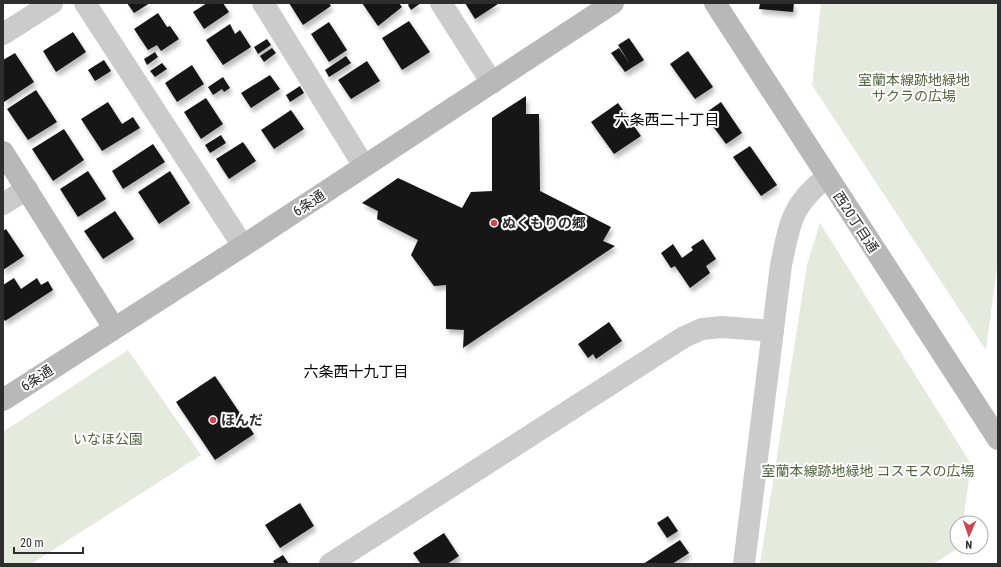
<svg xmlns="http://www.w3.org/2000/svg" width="1001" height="567" font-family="'Roboto Condensed','Noto Sans JP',sans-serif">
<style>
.green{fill:#e4eade}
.building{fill:#151515;filter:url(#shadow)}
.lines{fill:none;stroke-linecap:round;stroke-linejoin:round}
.street{stroke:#cbcbcb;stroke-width:22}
.secondary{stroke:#b8b8b8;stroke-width:22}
.poi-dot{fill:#d04553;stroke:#fff;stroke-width:1.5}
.labels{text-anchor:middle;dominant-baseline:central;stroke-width:4;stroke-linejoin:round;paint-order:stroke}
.park-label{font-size:14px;fill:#526441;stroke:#fff}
.street-label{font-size:14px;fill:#2e2e2e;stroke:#fff}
.poi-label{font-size:14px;font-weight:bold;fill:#2e2e2e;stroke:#fff;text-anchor:start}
.neighbourhood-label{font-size:15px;fill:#000;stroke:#fff}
</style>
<defs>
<filter id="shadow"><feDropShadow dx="2.5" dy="4.5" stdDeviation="2" flood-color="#0004"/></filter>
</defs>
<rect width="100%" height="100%" fill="#fff"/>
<!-- green -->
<g class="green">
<polygon points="821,3 998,3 998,259 986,350 812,85"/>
<polygon points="820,223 971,464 963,523 957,523 957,547 960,547 933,564 760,564 807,265"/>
<polygon points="128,350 201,455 31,564 3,564 3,432"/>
</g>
<!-- building -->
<g class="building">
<polygon points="127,3 150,3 134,13"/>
<polygon points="207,3 223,3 229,12 204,29 193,12"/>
<polygon points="289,3 329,3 331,6 303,25"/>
<polygon points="362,3 399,3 402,7 378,26"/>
<polygon points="410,3 421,3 411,10 408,5"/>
<polygon points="465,3 497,3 498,4 475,19"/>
<polygon points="760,3 794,3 793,12 759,9"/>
<polygon points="158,13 167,27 170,26 179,39 161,51 157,45 148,50 134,29"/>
<polygon points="409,21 430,52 402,70 382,38"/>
<polygon points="329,22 347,50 329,62 311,34"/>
<polygon points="230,24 235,34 240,30 251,47 223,65 206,40"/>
<polygon points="73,32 86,52 56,72 43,51"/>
<polygon points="629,38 644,60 625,72 611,53 619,48 630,64 618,45"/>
<polygon points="267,39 271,45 258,54 254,47"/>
<polygon points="272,48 276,53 264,62 260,56"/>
<polygon points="688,51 713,87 695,99 670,64"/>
<polygon points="155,52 158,57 147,65 144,59"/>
<polygon points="15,53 34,82 4,102 3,60"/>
<polygon points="346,56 351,63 329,77 325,70"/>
<polygon points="104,60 111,71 95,81 88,70"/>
<polygon points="367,61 380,81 351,99 338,80"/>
<polygon points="162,63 167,69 155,77 150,71"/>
<polygon points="192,65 204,84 177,102 165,83"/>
<polygon points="270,75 280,89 251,108 241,93"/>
<polygon points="223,77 230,88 224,92 222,89 213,95 208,87"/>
<polygon points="300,86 304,93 290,102 286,95"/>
<polygon points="36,90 57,122 28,140 7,109"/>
<polygon points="526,96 526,114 539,114 540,191 611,227 603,241 615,246 463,348 464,330 446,329 446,285 434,286 411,255 418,240 377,219 378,211 362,203 398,178 462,208 471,192 492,191 492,118"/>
<polygon points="206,98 223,124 201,139 184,112"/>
<polygon points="108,102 122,124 133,117 140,128 102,151 81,119"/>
<polygon points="721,102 742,133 726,144 704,114"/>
<polygon points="618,103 641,136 614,154 591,122"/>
<polygon points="291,110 304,129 274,149 261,130"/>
<polygon points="64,129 84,160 53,181 32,149"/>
<polygon points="221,135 226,143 210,153 205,145"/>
<polygon points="243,142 256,161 229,179 216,159"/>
<polygon points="153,144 165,162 123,189 112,171"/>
<polygon points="750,146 777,185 761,196 733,157"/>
<polygon points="88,171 106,199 78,217 60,189"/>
<polygon points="170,171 190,203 159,224 138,192"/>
<polygon points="115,211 134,239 103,259 84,231"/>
<polygon points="6,229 24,256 3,270 3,231"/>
<polygon points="703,239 716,259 706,266 710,273 690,288 675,266 671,268 661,253 673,244 682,258 693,250 691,247"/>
<polygon points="14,278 21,289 37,278 41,285 48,281 53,290 5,321 3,318 3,285"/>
<polygon points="609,322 622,341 596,359 593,354 588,358 578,344"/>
<polygon points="215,376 254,434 215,460 176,402"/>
<polygon points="300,503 314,526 280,548 265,525"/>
<polygon points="668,516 678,531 667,538 657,523"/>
<polygon points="444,533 459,556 447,564 421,564 413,553"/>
<polygon points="680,540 689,553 672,564 643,564"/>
<polygon points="283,555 289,564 275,564 273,561"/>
</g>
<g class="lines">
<!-- street -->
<g class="street">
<polyline points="85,3 243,246"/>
<polyline points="263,3 364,166"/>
<polyline points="441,3 492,83"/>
<polyline points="3,34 52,3"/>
<polyline points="3,204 27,189"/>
<polyline points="330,564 684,337 702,329 722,327 773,331"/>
<path d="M 744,564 L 781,265 C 790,223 791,205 827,177"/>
</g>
<!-- secondary -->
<g class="secondary">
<polyline points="715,3 998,439"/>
<polyline points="3,152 114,328"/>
<polyline points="3,400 243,246 613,3"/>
</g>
</g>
<!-- markers -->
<g class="poi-dot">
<circle cx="494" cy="223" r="4"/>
<circle cx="213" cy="420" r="4"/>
</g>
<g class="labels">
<!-- park labels -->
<g class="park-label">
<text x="914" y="80">室蘭本線跡地緑地<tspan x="914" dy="16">サクラの広場</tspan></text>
<text x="108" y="439">いなほ公園</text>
<text x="868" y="471">室蘭本線跡地緑地 コスモスの広場</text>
</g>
<!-- street labels -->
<g class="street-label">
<text transform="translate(309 203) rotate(-33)">6条通</text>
<text transform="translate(856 222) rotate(57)">西20丁目通</text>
<text transform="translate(37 378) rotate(-33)">6条通</text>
</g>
<!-- poi labels -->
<g class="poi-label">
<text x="502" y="223">ぬくもりの郷</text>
<text x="221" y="420">ほんだ</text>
</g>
<!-- neighbourhood labels -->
<g class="neighbourhood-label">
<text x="667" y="120">六条西二十丁目</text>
<text x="356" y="372">六条西十九丁目</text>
</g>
</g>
<!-- border -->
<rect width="1001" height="567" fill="none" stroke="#2e2e2e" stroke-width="8"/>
<!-- north arrow -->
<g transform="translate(969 535) rotate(182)"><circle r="19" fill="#ffffff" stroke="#ababab"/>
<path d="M0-3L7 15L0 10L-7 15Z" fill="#d04553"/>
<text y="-6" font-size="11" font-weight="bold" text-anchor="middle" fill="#2e2e2e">N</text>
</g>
<!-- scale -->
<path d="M14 547v6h69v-6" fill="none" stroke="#2e2e2e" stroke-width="2"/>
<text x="20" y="547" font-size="12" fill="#2e2e2e" stroke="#ffffff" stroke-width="3" paint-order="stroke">20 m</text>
</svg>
